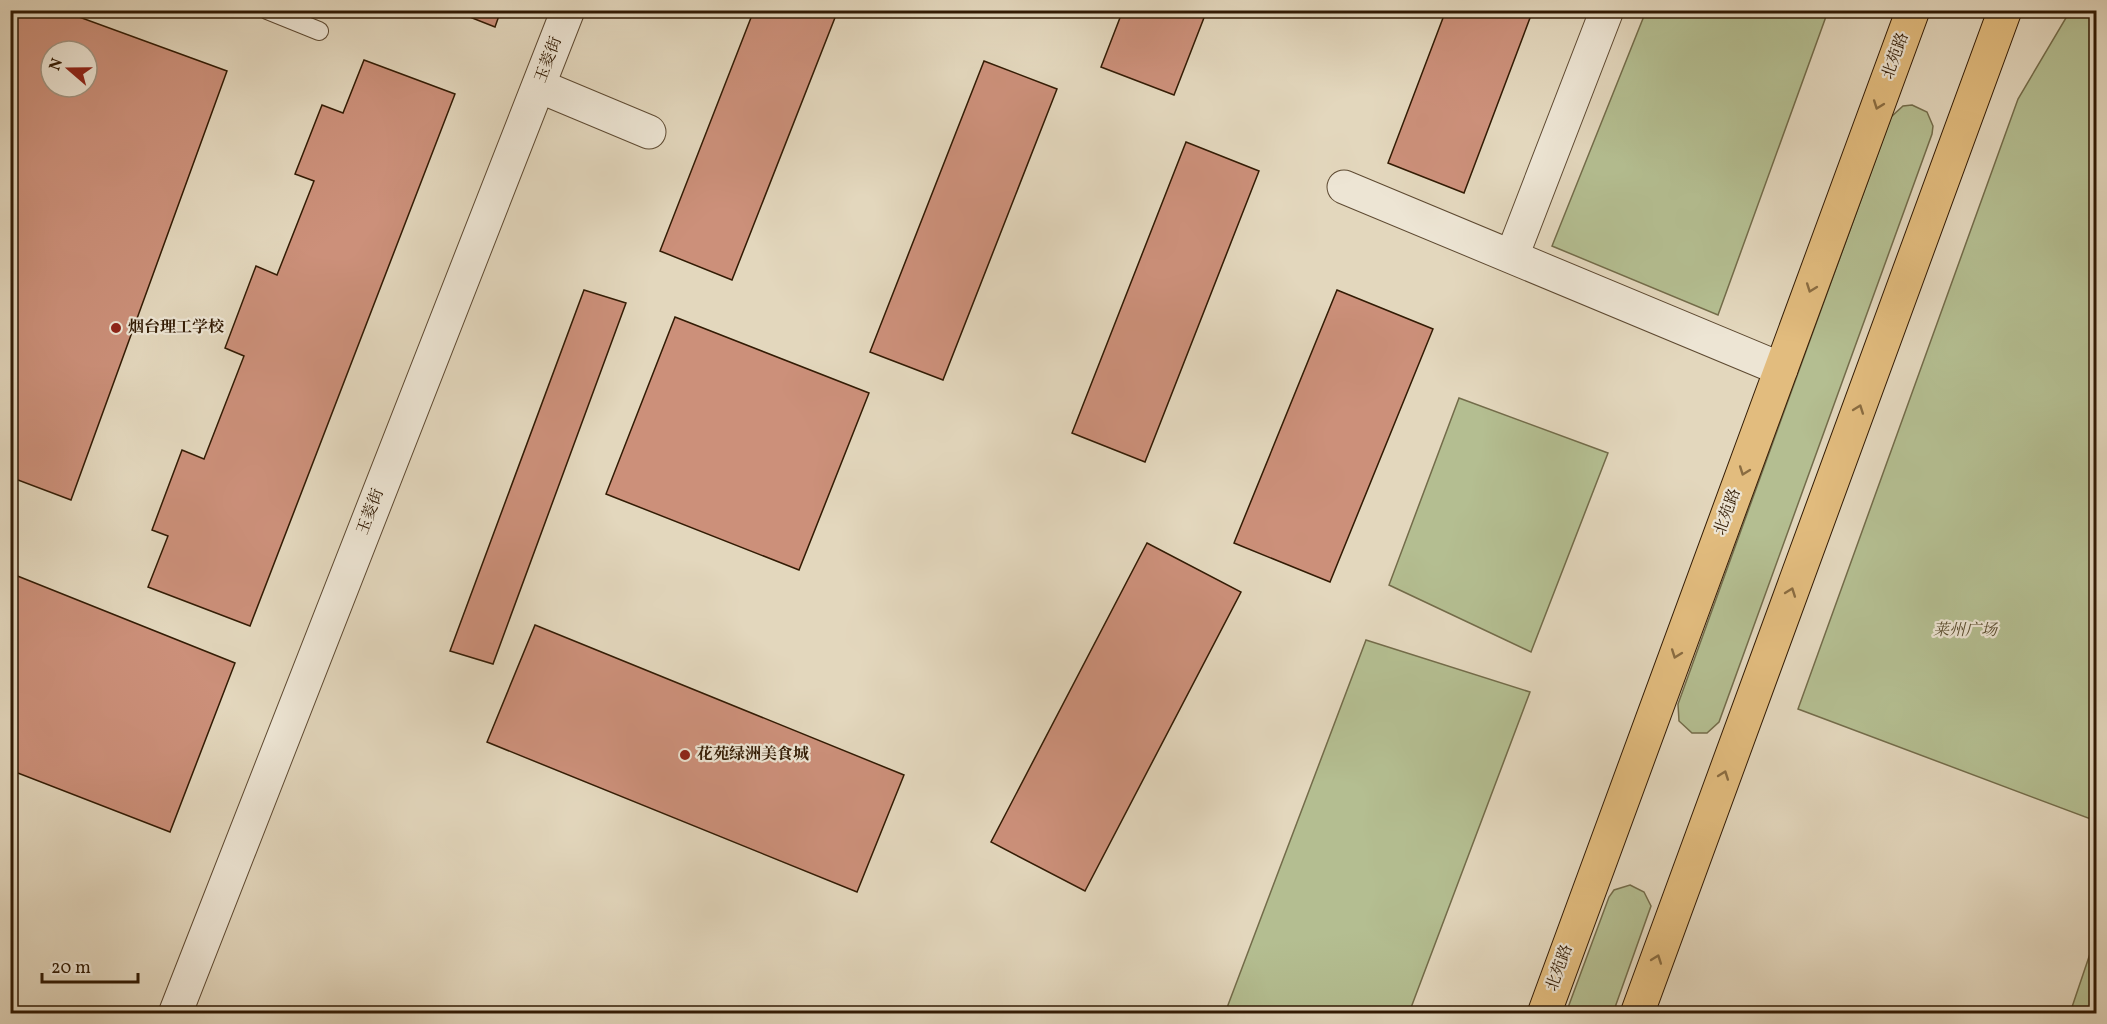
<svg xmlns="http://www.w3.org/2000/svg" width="2107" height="1024" font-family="Vollkorn,'Noto Serif SC',serif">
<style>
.green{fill:#b4be91;stroke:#736c4a;stroke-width:1.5}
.building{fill:#cc907a;stroke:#321b04;stroke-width:1.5;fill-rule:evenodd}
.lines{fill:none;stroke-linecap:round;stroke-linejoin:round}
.service-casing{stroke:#5e4a32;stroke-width:20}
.minor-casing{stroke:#5e4a32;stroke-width:35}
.tertiary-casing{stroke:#5e4a32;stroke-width:35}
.primary-casing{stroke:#321b04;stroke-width:35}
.service{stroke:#ede5d4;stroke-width:18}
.minor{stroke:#ede5d4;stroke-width:33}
.tertiary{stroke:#ede5d4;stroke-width:33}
.primary{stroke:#e2bc7e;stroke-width:33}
.oneway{stroke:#8a6c41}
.poi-dot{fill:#8f2418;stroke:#ede5d4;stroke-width:2}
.labels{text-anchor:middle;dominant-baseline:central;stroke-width:4.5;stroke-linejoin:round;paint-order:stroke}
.street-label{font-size:16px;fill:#321b04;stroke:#ede5d4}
.poi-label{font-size:16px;font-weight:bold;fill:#321b04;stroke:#ede5d4;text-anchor:start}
.park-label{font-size:16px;font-style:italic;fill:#594c2e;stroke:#ede5d4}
</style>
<rect width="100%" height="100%" fill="#e3d7bd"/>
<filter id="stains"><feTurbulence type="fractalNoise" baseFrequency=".00333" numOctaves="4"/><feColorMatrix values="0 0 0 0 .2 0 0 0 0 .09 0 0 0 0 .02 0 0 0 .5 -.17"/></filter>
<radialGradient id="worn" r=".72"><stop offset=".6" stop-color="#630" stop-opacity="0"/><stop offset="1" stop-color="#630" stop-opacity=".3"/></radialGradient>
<!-- green -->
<g class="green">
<polygon points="1646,11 1828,11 1718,315 1552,246"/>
<polygon points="2070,11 2096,11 2096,821 1798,709 2018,99"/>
<polygon points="1912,105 1927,112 1933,126 1932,134 1719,722 1707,733 1692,733 1679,721 1678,704 1891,117 1903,106"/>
<polygon points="1459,398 1608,453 1531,652 1389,585"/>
<polygon points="1366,640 1530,692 1409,1013 1225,1013"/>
<polygon points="1630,885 1644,892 1651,906 1613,1013 1566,1013 1609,897 1614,890"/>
<polygon points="2096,936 2096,1013 2070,1013"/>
</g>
<!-- building -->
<g class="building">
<path d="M 10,10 L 60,10 L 227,71 L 71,500 L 10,477 ZM 51,51 L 87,51 L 87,87 L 51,87 Z"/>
<polygon points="452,10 501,10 495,27"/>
<polygon points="754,10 838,10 732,280 660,251"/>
<polygon points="1123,10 1207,10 1174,95 1101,67"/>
<polygon points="1446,10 1533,10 1464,193 1388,163"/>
<polygon points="364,60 455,94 250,626 148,587 168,536 152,530 182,450 204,459 244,356 225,348 256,266 277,275 314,181 295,174 322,105 343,113"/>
<polygon points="984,61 1057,89 943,380 870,352"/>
<polygon points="1186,142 1259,171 1145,462 1072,433"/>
<polygon points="584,290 626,303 493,664 450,651"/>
<polygon points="1337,290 1433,329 1330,582 1234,543"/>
<polygon points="675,317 869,393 799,570 606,494"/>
<polygon points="1147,543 1241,592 1085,891 991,842"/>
<polygon points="10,573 235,663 170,832 10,770"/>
<polygon points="535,625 904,775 857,892 487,742"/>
</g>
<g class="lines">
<!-- service casing -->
<g class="service-casing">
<polyline id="service" points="267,10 319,31"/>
</g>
<!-- minor casing -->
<g class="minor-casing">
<g id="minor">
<polyline points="539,86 649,132"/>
<polyline points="1344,187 1781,369"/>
<polyline points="1512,256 1607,10"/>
</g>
</g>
<!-- tertiary casing -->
<g class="tertiary-casing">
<polyline id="tertiary" points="175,1014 568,10"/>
</g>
<!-- primary casing -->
<g class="primary-casing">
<g id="primary">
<polyline points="1544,1014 1913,10"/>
<polyline points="1637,1014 2005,10"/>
</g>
</g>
<!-- service -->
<use href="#service" class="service"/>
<!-- minor -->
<use href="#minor" class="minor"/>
<!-- tertiary -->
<use href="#tertiary" class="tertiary"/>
<!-- primary -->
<use href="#primary" class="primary"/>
</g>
<!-- one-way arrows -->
<defs><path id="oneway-chevron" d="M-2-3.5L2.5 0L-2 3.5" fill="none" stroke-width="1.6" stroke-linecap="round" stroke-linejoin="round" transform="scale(1.5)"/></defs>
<g class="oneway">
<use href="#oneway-chevron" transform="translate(1878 105) rotate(110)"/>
<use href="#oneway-chevron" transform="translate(1811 288) rotate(110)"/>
<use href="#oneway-chevron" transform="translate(1859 409) rotate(-70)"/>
<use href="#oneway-chevron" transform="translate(1744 471) rotate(110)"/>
<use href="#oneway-chevron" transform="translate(1791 592) rotate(-70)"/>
<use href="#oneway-chevron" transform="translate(1676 654) rotate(110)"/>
<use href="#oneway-chevron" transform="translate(1724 775) rotate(-70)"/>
<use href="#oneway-chevron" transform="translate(1657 959) rotate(-70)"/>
</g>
<!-- markers -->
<g class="poi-dot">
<circle cx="116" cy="328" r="6"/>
<circle cx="685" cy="755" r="6"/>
</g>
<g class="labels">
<!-- street labels -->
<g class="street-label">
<text transform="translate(1896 56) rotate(-70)">北苑路</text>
<text transform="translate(549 60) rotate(-69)">玉菱街</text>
<text transform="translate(371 512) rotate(-69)">玉菱街</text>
<text transform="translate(1728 512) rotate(-70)">北苑路</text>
<text transform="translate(1560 968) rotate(-70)">北苑路</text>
</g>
<!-- poi labels -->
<g class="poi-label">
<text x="128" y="328">烟台理工学校</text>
<text x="697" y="755">花苑绿洲美食城</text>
</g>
<!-- park labels -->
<g class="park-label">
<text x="1965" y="631">莱州广场</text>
</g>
</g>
<!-- margin -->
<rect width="2107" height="1024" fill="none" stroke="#e3d7bd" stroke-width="36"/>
<rect x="12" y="12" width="2083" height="1000" fill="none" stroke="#321b04" stroke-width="3"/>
<rect x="18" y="18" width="2071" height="988" fill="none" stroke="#321b04" stroke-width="1.5"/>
<!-- north arrow -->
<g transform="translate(69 69) rotate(290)"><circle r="28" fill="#ede5d4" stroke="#a29481" stroke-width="1.5"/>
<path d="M0-4.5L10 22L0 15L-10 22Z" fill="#8f2418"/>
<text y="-9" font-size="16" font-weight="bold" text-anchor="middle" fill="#321b04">N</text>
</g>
<!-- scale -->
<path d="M42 973v9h96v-9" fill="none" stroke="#321b04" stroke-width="3"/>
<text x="51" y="973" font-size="18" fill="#321b04" stroke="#ede5d4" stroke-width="4.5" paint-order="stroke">20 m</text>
<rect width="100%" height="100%" filter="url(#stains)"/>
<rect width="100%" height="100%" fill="url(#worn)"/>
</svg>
